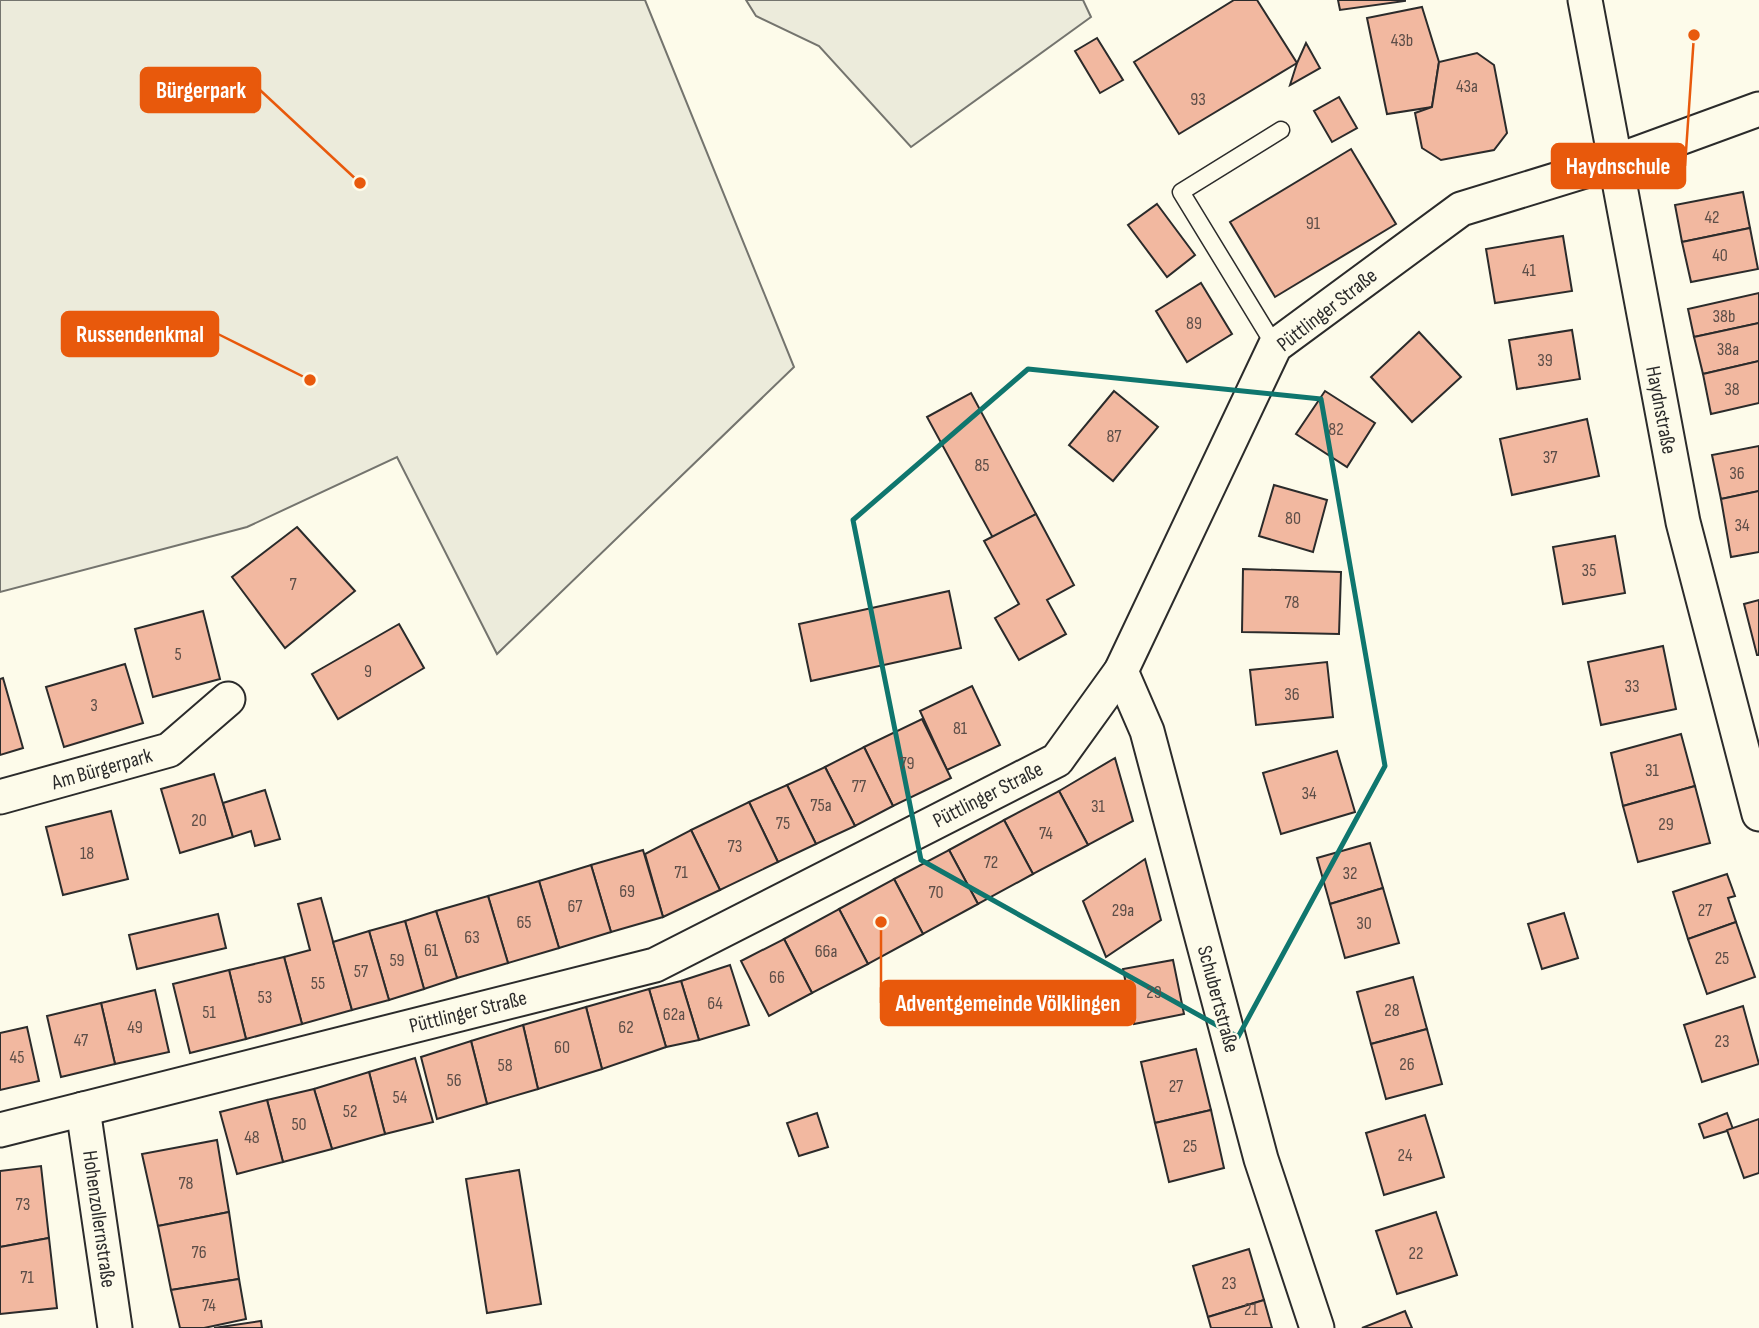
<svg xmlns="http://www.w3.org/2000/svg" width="1759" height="1328" font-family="'Sofia Sans Condensed',sans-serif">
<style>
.green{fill:#ecebdb;stroke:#74746e;stroke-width:2}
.building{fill:#f2b8a0;stroke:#2b2b2b;stroke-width:2}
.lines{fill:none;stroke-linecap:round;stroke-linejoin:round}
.service-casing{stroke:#2b2b2b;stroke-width:19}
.minor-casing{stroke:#2b2b2b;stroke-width:37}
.service{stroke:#fdfbea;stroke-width:16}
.minor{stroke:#fdfbea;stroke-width:33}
.marked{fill:none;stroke:#0f766e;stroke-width:5;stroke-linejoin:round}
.labels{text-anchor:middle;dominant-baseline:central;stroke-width:5;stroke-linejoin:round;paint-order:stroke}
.number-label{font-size:18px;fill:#5d4e48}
.street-label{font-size:21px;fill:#2b2b2b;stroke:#fdfbea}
.leader{fill:none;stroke:#e8590c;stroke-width:2.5}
.callout-dot{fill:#e8590c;stroke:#fdfbea;stroke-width:2.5}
.callout{fill:#e8590c;stroke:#e8590c;stroke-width:2.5}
.callout-label{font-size:23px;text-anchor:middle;font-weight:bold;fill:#fff}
</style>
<rect width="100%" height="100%" fill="#fdfbea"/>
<!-- green -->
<g class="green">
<polygon points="0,0 645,0 794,367 497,654 397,457 247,527 0,592"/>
<polygon points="746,0 1083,0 1091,17 911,147 819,46 756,16"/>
</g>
<!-- building -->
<g class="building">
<polygon points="1234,0 1257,0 1297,63 1179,134 1134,62"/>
<polygon points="1338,0 1405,0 1405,1 1340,10"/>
<polygon points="1422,7 1439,62 1432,107 1387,114 1367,18"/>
<polygon points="1097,38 1123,80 1100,93 1075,51"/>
<polygon points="1306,43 1320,68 1290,85 1297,63"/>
<polygon points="1477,53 1494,65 1507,133 1494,150 1441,160 1422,148 1415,113 1432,107 1439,62"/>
<polygon points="1339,97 1357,128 1332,142 1314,111"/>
<polygon points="1351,149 1396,224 1275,297 1230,222"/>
<polygon points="1743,192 1750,228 1682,242 1675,205"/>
<polygon points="1157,204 1195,255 1167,277 1128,225"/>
<polygon points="1750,228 1758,269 1691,282 1682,242"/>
<polygon points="1563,236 1572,291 1495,303 1486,249"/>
<polygon points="1201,283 1232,334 1187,362 1156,311"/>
<polygon points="1759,293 1759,323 1694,337 1688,309"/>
<polygon points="1759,323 1759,361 1703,374 1694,337"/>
<polygon points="1572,330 1580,379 1517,389 1509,340"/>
<polygon points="1419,332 1461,377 1412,422 1371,377"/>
<polygon points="1759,361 1759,403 1711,414 1703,374"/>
<polygon points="1114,391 1158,427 1113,481 1069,445"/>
<polygon points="1325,391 1375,423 1347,467 1296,434"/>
<polygon points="971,393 1036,514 993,538 927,417"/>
<polygon points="1587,419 1599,476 1512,495 1500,439"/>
<polygon points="1759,446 1759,491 1721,499 1712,455"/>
<polygon points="1274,485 1327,500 1313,552 1259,536"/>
<polygon points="1759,491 1759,552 1731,557 1721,499"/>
<polygon points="1036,514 1074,585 1047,600 1066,634 1019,660 995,618 1019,604 984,541"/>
<polygon points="297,527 355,591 285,648 232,577"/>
<polygon points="1615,536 1625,593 1563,604 1553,547"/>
<polygon points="1243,569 1341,572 1339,634 1242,632"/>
<polygon points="949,591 961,648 811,681 799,624"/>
<polygon points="1759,600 1759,655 1757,655 1744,604"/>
<polygon points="203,611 220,679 153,697 135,629"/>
<polygon points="399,624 424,668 338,719 312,674"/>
<polygon points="1663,646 1676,709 1601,725 1588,662"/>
<polygon points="1327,662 1333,717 1256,725 1250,670"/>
<polygon points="125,664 143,723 64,747 46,687"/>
<polygon points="3,678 23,748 0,755 0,679"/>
<polygon points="972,686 1000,745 947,770 920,711"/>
<polygon points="922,719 951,778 893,806 864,747"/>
<polygon points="1681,734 1695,786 1623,806 1611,753"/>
<polygon points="864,747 893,806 855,826 825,767"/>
<polygon points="1337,751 1355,812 1281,834 1263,773"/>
<polygon points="1115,758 1133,821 1088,845 1059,791"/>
<polygon points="825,767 855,826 816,844 787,785"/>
<polygon points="214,774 233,837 180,853 161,789"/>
<polygon points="787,785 816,844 778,862 749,802"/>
<polygon points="1695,786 1710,843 1638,862 1623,806"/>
<polygon points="265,790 280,839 255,846 251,831 233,837 223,803"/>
<polygon points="1059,791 1088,845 1033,874 1004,820"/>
<polygon points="749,802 778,862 720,890 691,830"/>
<polygon points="111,811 128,879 63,895 46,827"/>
<polygon points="1004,820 1033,874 978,904 949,850"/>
<polygon points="691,830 720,890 663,917 645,854"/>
<polygon points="1370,843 1383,888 1330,904 1317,858"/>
<polygon points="643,850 663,917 611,932 591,865"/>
<polygon points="949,850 978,904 923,934 894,879"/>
<polygon points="1145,859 1161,920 1106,957 1083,901"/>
<polygon points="591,865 611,932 559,948 539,881"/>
<polygon points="1727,874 1735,896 1728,898 1736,922 1688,939 1673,892"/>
<polygon points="894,879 923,934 868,964 839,909"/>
<polygon points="539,881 559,948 508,963 488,896"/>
<polygon points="1383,888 1399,943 1345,958 1330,904"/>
<polygon points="488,896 508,963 457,978 436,911"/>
<polygon points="321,898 352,1010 302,1024 284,957 310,950 298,904"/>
<polygon points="839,909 868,964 812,993 784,939"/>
<polygon points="436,911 457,978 424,989 405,921"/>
<polygon points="1564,913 1578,958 1542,969 1528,924"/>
<polygon points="218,914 226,948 137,969 129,935"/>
<polygon points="405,921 424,989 389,1000 369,931"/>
<polygon points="1736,922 1755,977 1707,994 1688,939"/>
<polygon points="369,931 389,1000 352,1010 333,942"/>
<polygon points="784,939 812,993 769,1016 741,961"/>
<polygon points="284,957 302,1024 246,1039 229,970"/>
<polygon points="1173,960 1184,1014 1134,1024 1123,969"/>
<polygon points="730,965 749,1025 699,1040 681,981"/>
<polygon points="229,970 246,1039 190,1053 173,984"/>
<polygon points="1413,977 1427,1029 1371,1044 1357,992"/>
<polygon points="681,981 699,1040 666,1047 649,989"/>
<polygon points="649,989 666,1047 602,1069 586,1007"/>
<polygon points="155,990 169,1052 115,1064 101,1003"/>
<polygon points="101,1003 115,1064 61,1077 47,1016"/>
<polygon points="1743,1006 1759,1064 1702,1082 1684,1025"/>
<polygon points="586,1007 602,1069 538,1089 523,1025"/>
<polygon points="523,1025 538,1089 487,1104 471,1041"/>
<polygon points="27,1027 39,1081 0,1090 0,1033"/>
<polygon points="1427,1029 1442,1084 1386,1099 1371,1044"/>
<polygon points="471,1041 487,1104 437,1119 421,1057"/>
<polygon points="1196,1049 1211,1110 1155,1123 1141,1062"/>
<polygon points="415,1058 433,1122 385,1134 369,1072"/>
<polygon points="369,1072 385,1134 332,1149 314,1089"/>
<polygon points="314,1089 332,1149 283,1162 267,1100"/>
<polygon points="267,1100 283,1162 237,1174 220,1112"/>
<polygon points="1211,1110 1224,1168 1169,1182 1155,1123"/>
<polygon points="817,1113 828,1147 799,1156 787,1123"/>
<polygon points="1727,1113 1733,1129 1704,1138 1699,1124"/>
<polygon points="1425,1115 1444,1177 1384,1195 1366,1133"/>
<polygon points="1759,1119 1759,1173 1744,1178 1727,1130"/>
<polygon points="217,1140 229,1212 158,1226 142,1154"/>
<polygon points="41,1166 49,1238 0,1247 0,1171"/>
<polygon points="519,1170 541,1304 487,1313 466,1179"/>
<polygon points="229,1212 239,1279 171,1290 158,1226"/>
<polygon points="1436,1212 1457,1275 1397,1294 1376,1231"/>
<polygon points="49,1238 57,1308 0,1314 0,1247"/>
<polygon points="1249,1249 1264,1300 1208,1317 1193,1266"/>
<polygon points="239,1279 246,1319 204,1328 180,1328 171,1290"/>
<polygon points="1264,1300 1272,1328 1211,1328 1208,1317"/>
<polygon points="1405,1311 1412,1328 1362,1328"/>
<polygon points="261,1321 262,1328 214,1328"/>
</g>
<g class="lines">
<!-- service casing -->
<g class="service-casing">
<polyline id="service" points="1275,346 1181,192 1281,130"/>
</g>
<!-- minor casing -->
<g class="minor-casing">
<g id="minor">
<polyline points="1585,0 1683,522 1759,814"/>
<polyline points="1121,671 1147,731 1261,1159 1317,1328"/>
<polyline points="0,797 169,750 228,699"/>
<polyline points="83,1109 115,1328"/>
<polyline points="0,1130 655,965 1057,760 1121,671 1275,346 1461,209 1614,162 1759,109"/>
</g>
</g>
<!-- service -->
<use href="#service" class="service"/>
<!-- minor -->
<use href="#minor" class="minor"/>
</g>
<!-- marked area -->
<path class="marked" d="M 1028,369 L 1321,399 L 1385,766 L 1238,1037 L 921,860 L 853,520 Z"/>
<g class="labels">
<!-- number labels -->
<g class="number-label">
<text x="1402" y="40">43b</text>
<text x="1467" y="86">43a</text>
<text x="1198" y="99">93</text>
<text x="1712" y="217">42</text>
<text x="1313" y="223">91</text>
<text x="1720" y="255">40</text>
<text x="1529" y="270">41</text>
<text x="1724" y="316">38b</text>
<text x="1194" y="323">89</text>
<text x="1728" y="349">38a</text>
<text x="1545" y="360">39</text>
<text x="1732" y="389">38</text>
<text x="1336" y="429">82</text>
<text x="1114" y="436">87</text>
<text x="1550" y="457">37</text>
<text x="982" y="465">85</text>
<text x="1737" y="473">36</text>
<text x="1293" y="518">80</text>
<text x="1742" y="525">34</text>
<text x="1589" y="570">35</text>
<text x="293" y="584">7</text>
<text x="1292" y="602">78</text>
<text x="178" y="654">5</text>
<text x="368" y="671">9</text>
<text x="1632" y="686">33</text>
<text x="1292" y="694">36</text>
<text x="94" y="705">3</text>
<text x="960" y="728">81</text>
<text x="907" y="763">79</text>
<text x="1652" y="770">31</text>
<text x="859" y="786">77</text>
<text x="1309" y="793">34</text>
<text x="821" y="805">75a</text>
<text x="1098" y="806">31</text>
<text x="199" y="820">20</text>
<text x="783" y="823">75</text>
<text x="1666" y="824">29</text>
<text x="1046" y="833">74</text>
<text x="735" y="846">73</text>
<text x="87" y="853">18</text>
<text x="991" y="862">72</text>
<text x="681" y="872">71</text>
<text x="1350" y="873">32</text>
<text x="627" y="891">69</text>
<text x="936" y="892">70</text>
<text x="575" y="906">67</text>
<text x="1123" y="910">29a</text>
<text x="1705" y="910">27</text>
<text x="524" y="922">65</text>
<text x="1364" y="923">30</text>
<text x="472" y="937">63</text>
<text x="431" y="950">61</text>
<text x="826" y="951">66a</text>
<text x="1722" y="958">25</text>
<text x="397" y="960">59</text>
<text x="361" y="971">57</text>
<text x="777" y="977">66</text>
<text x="318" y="983">55</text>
<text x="1154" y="992">29</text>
<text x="265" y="997">53</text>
<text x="715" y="1003">64</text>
<text x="1392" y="1010">28</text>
<text x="209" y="1012">51</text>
<text x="674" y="1014">62a</text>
<text x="135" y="1027">49</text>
<text x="626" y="1027">62</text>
<text x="81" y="1040">47</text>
<text x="1722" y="1041">23</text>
<text x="562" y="1047">60</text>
<text x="17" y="1057">45</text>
<text x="1407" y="1064">26</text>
<text x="505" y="1065">58</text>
<text x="454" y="1080">56</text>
<text x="1176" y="1086">27</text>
<text x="400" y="1097">54</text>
<text x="350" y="1111">52</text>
<text x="299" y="1124">50</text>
<text x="252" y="1137">48</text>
<text x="1190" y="1146">25</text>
<text x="1405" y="1155">24</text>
<text x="186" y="1183">78</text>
<text x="23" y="1204">73</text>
<text x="199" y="1252">76</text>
<text x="1416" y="1253">22</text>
<text x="27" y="1277">71</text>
<text x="1229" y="1283">23</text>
<text x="209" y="1305">74</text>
<text x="1251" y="1309">21</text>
</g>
<!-- street labels -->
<g class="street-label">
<text transform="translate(1327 310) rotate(-38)">Püttlinger Straße</text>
<text transform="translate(1661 410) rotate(79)">Haydnstraße</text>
<text transform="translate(102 769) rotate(-16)">Am Bürgerpark</text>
<text transform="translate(988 795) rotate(-27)">Püttlinger Straße</text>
<text transform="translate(1218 999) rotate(75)">Schubertstraße</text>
<text transform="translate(468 1012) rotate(-14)">Püttlinger Straße</text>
<text transform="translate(99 1219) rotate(82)">Hohenzollernstraße</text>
</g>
</g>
<!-- callouts -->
<path class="leader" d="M360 183L260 90M1694 35L1685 166M310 380L218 334M881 922L881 1003"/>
<g class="callout-dot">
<circle cx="360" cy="183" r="7"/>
<circle cx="1694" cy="35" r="7"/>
<circle cx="310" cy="380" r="7"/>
<circle cx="881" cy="922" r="7"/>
</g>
<g class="callout">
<rect x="141" y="68" width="119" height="44" rx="7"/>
<rect x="1552" y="144" width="133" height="44" rx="7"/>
<rect x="62" y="312" width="156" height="44" rx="7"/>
<rect x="881" y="981" width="254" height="44" rx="7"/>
</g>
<g class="callout-label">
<text x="201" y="98">Bürgerpark</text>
<text x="1618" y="174">Haydnschule</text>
<text x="140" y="342">Russendenkmal</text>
<text x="1008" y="1011">Adventgemeinde Völklingen</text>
</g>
</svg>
